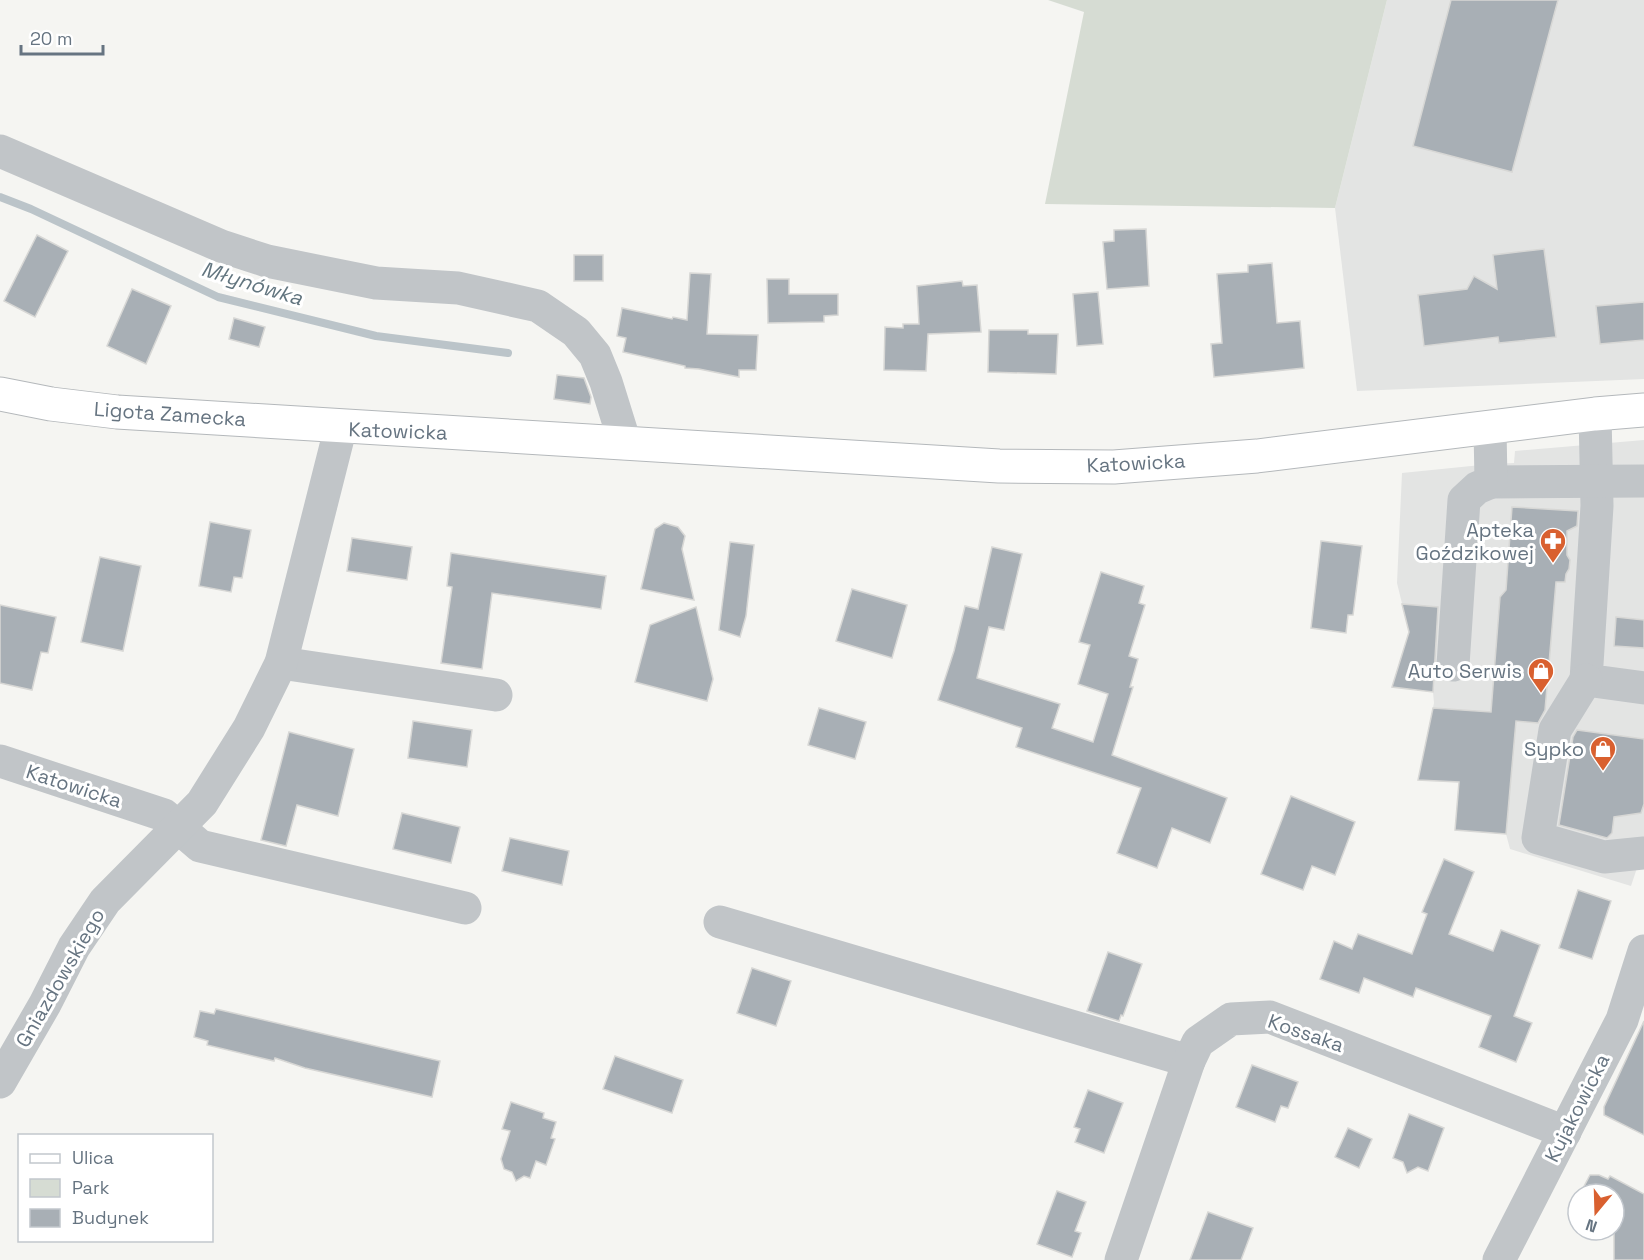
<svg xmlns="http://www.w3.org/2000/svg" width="1644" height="1260" font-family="'Space Grotesk',sans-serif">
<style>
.built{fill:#e3e4e3}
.green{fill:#d6dcd3}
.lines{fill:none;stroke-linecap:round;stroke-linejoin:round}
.stream{stroke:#bbc4c9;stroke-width:8}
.building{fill:#a8afb5;stroke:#d7d7d5;stroke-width:1.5}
.major-casing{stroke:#b4b8bb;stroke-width:35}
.minor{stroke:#c1c5c8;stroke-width:33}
.major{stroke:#fff;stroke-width:33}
.labels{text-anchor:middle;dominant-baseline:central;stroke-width:6;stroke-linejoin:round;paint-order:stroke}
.street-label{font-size:20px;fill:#667481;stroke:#fff}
.poi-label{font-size:20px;fill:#667481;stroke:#fff;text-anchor:end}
.water-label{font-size:21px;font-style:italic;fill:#62757f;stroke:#fff}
</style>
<rect width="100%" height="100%" fill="#f5f5f2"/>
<!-- built -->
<g class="built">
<polygon points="1387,0 1644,0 1644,379 1357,391 1335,208"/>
<polygon points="1644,440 1644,847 1631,886 1510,849 1506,834 1455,830 1459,782 1418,780 1434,703 1433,692 1392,687 1409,632 1397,583 1402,473 1491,464 1514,463 1515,451"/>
</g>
<!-- green -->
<polygon class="green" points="1048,0 1387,0 1335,208 1045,204 1084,12"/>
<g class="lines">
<!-- stream -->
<polyline class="stream" points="0,197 31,209 218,297 376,336 508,353"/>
</g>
<!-- building -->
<g class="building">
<polygon points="1451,0 1558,0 1512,172 1413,146"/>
<polygon points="1146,229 1149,286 1107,289 1103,242 1114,241 1114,230"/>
<polygon points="37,235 68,251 35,317 4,301"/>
<polygon points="1544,249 1556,337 1499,343 1498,337 1424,346 1418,295 1467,289 1474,276 1497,289 1493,255"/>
<rect x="574" y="255" width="29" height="26"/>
<polygon points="1272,263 1277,323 1300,321 1304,368 1214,377 1211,344 1222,343 1217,274 1248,272 1248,265"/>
<polygon points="690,273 711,274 707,334 758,335 756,370 739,370 739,377 699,369 685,368 685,366 623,352 626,338 617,336 622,308 672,319 673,317 687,320"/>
<polygon points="767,279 789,279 789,294 838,294 838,315 824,316 824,322 768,323"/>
<polygon points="962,281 963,286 977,285 981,332 928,334 926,371 884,370 885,327 903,328 903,324 919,324 917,286"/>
<polygon points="132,289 171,306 146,364 107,346"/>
<polygon points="1098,292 1103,344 1077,346 1073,294"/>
<polygon points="1644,302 1644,340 1600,344 1596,306"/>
<polygon points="234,318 265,327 259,347 229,339"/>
<polygon points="989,330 1028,330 1028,334 1058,334 1056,374 988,372"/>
<polygon points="557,375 584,378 591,397 590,404 554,399"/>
<polygon points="1512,507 1578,511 1577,526 1567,531 1567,555 1570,560 1569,569 1566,574 1565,582 1556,582 1545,710 1538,723 1516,721 1506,834 1455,830 1459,782 1418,780 1433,708 1491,712 1500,597 1506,590"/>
<polygon points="210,522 251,530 242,578 234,577 231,592 199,586"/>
<polygon points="664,523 678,527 685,536 682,549 694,600 641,589 655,529"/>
<polygon points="352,538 412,547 407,580 347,571"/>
<polygon points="1321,541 1362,546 1353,615 1348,615 1346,633 1311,628"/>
<polygon points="730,542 754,545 746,616 740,637 719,630"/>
<polygon points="992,547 1022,554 1004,630 989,627 977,678 1060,704 1052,728 1093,742 1108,694 1078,684 1090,645 1079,642 1101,572 1144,586 1139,603 1145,605 1129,656 1138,659 1130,687 1133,687 1112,755 1227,798 1210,843 1172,828 1157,868 1117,853 1141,788 1016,747 1022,728 938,700 954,651 965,606 978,609"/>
<polygon points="451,553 606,576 601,609 492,593 482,669 441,663 452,587 447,586"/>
<polygon points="100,557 141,566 123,651 81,642"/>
<polygon points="852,589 907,605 892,658 836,641"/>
<polygon points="1402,604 1438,607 1433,692 1392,687 1409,632"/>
<polygon points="0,605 56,617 48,653 41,652 32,690 0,683"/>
<polygon points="696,607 713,679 707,701 635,682 650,625"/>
<polygon points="1616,617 1644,620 1644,648 1614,646"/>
<polygon points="819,708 866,722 855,759 808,745"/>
<polygon points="413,721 472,730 467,767 408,758"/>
<polygon points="1577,730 1644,739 1644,804 1641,813 1614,817 1612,833 1607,838 1559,825 1573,737"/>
<polygon points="289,732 354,749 338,816 297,805 286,846 261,840"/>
<polygon points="1291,796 1355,822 1335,875 1312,866 1303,890 1261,874"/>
<polygon points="402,813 460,827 451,863 393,849"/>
<polygon points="510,838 569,851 562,885 502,871"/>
<polygon points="1444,859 1474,872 1449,934 1493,951 1501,930 1540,945 1514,1016 1532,1023 1516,1062 1479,1047 1491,1016 1416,988 1413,997 1364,978 1359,993 1320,979 1334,941 1352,949 1358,934 1412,954 1427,914 1422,912"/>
<polygon points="1578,890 1611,901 1592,959 1559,948"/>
<polygon points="1108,952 1142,964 1123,1016 1121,1015 1119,1021 1087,1011"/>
<polygon points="752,968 791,981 776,1026 737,1013"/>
<polygon points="216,1009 440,1061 432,1097 305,1068 275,1058 274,1061 207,1045 208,1041 194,1037 200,1011 214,1014"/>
<polygon points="1644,1021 1644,1135 1604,1115 1604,1107"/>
<polygon points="615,1056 683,1080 672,1113 603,1089"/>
<polygon points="1252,1065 1298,1082 1288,1108 1281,1106 1275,1122 1236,1107"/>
<polygon points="1088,1090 1123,1103 1104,1153 1075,1142 1080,1129 1074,1127"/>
<polygon points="511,1102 544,1113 543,1118 556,1122 551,1138 555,1139 546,1165 536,1161 530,1178 524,1176 516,1181 512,1172 504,1169 501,1159 510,1131 502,1129"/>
<polygon points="1409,1114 1444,1128 1428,1171 1418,1167 1407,1173 1403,1162 1393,1158"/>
<polygon points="1348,1128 1372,1139 1359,1168 1335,1157"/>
<polygon points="1590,1175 1599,1175 1608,1179 1610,1176 1644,1194 1644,1260 1614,1260 1614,1194 1580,1194"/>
<polygon points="1057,1191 1086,1202 1075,1231 1081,1233 1072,1257 1037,1244"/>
<polygon points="1208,1212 1253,1228 1241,1260 1190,1260"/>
</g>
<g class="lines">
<!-- major casing -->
<g class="major-casing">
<polyline id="major" points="0,394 51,404 117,412 999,466 1114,467 1257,456 1595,414 1644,410"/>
</g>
<!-- minor -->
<g class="minor">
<polyline points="0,151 221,246 267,261 376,283 458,288 538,306 576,332 595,355 606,382 625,443"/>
<polyline points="1595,414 1597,506 1586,680 1644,688"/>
<polyline points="1491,482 1644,481"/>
<polyline points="281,663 496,695"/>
<polyline points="1453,665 1464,500 1477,488 1491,482 1490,428"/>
<polyline points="1586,680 1555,730 1538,838 1604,857 1644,853"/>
<polyline points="0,761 164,815 200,846 465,908"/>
<polyline points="720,922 1189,1061"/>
<polyline points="0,1082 45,1004 74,947 105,901 202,803 249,728 281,663 341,426"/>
<polyline points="1121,1260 1189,1061 1198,1042 1231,1019 1270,1017 1565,1132"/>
<polyline points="1499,1260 1622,1020 1644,951"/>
</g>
<!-- major -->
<use href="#major" class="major"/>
</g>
<!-- icons -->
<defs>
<g id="pharmacy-pin" transform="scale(1.35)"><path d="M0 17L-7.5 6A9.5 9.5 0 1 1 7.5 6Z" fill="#d9602f" stroke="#fff"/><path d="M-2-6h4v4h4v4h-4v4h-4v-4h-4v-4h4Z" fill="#fff"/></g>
<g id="shop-pin" transform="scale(1.35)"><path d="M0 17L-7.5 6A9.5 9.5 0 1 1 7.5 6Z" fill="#d9602f" stroke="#fff"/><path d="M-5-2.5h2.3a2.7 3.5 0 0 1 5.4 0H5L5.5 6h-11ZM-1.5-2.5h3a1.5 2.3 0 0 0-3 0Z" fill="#fff"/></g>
</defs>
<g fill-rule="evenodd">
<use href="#pharmacy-pin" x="1553" y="541"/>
<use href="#shop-pin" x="1541" y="671"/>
<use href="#shop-pin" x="1603" y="749"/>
</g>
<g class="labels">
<!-- street labels -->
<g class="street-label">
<text transform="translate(170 414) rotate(4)">Ligota Zamecka</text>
<text transform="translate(398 431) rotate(2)">Katowicka</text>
<text transform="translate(1136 463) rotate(-3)">Katowicka</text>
<text transform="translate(74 786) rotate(18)">Katowicka</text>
<text transform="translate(60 978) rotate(-60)">Gniazdowskiego</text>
<text transform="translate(1306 1033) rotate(19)">Kossaka</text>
<text transform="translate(1577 1108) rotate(-63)">Kujakowicka</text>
</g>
<!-- poi labels -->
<g class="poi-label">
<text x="1534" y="530">Apteka<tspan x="1534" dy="23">Goździkowej</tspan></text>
<text x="1522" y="671">Auto Serwis</text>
<text x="1584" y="749">Sypko</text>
</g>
<!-- water labels -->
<g class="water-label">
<text transform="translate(252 283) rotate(17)">Młynówka</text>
</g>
</g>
<!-- legend -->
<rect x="18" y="1134" width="195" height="108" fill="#ffffff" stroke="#c2c7cd" stroke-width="1.5"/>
<rect x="30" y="1154" width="30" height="9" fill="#ffffff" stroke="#c2c7cd" stroke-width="1.5"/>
<text x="72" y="1164" font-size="18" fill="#667481">Ulica</text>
<rect x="30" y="1179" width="30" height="18" fill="#d6dcd3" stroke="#c2c7cd" stroke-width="1.5"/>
<text x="72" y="1194" font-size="18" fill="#667481">Park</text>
<rect x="30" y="1209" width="30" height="18" fill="#a8afb5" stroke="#c2c7cd" stroke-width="1.5"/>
<text x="72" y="1224" font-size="18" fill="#667481">Budynek</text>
<!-- north arrow -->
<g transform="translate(1596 1212) rotate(199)"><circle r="28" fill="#ffffff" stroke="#c2c7cd" stroke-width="1.5"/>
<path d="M0-4.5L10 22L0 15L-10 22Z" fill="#d9602f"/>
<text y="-9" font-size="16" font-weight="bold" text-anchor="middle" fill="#667481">N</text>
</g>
<!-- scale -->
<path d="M21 45v9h82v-9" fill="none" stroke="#667481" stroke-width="3"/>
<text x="30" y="45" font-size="18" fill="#667481" stroke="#ffffff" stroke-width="4.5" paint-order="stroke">20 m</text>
</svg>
